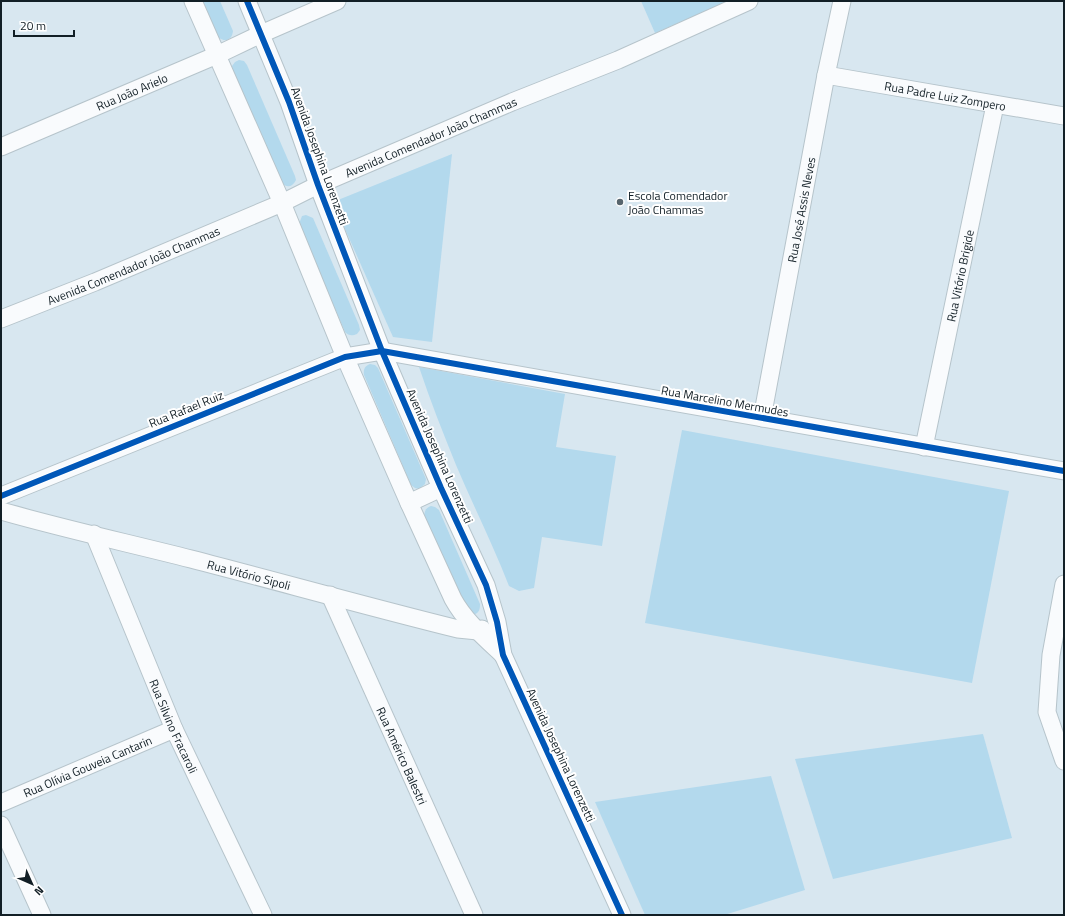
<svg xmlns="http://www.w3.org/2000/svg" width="1065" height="916" font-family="'Titillium Web',sans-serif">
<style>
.green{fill:#b3d9ed}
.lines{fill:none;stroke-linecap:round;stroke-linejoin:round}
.minor-casing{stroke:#b6c4cb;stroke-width:19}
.minor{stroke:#f9fbfd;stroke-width:17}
.cycleway-casing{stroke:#fff;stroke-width:8}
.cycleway{stroke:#0057b8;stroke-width:6}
.poi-dot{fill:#57656d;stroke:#fff;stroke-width:1.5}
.labels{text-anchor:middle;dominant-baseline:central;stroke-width:4;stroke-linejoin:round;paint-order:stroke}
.street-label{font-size:12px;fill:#121f26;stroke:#fff}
.poi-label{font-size:12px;fill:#121f26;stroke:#fff;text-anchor:start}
</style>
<rect width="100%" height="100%" fill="#d8e7f0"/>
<!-- green -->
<g class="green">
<path d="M 203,1 L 220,1 L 233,31 C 232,40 225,43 218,37 Z"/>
<polygon points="641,1 725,1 726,2 655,33"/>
<path d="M 239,60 L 244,61 L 247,65 L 295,176 L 296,180 C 292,188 286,188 281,182 L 233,71 L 232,66 L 235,62 Z"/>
<polygon points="452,154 432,342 393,337 333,202"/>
<path d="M 306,215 L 313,218 L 359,325 L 360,330 L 357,334 C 352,336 349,336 345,332 L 299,224 L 302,216 Z"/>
<path d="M 370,364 L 375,365 L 378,368 L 426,479 L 425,484 L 419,489 L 415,488 L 411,485 L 364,375 C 363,369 365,366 370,364 Z"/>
<path d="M 419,367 L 565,394 L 556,447 L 616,456 L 602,546 L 542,537 L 534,588 L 519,591 L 509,586 C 493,545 473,505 456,465 C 443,433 430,400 419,367 Z"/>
<polygon points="682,430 1009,491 972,683 645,623"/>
<path d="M 431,506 L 435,507 L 439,510 L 480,604 C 480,610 479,613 473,615 L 465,610 L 424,516 C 425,510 426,508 431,506 Z"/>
<polygon points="983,734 1012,838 833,879 795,759"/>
<polygon points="771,776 805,890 724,915 645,915 595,802"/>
</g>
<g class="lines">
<!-- minor casing -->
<g class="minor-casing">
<g id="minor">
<path d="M 193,1 L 282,203 L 345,357 L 409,503 L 453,599 C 465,621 485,638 503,655"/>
<polyline points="247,1 289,102 318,185 382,351 441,488 486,585 497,622 503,655 622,915"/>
<path id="s1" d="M 826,75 L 1064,116"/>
<path id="s2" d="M 1,147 L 217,55 L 261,34 L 337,1"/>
<path id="s3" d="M 1,319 L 95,282 L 282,203 L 318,185 L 512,102 L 618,60 L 749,1"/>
<path id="s4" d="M 762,418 L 826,75 L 842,1"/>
<path id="s5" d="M 924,447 L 995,105"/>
<polyline points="1,496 345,357 382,351 1064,471"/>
<polyline points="409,503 441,488"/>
<path id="s6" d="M 1,511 C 64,529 128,543 191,559 C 280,582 369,607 458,629 L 478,631 L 482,629"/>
<path id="s7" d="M 94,534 L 174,729 L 263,915"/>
<polyline points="1064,584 1051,655 1047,712 1064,761"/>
<path id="s8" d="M 330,595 L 474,915"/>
<path id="s9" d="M 1,803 L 174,729"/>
<polyline points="1,825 42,915"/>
</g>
</g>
<!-- minor -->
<use href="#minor" class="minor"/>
<!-- cycleway casing -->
<g class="cycleway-casing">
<g id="cycleway">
<polyline points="247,1 289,102 318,185 382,351 441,488 486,585 497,622 503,655 622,915"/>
<polyline points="1,496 345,357 382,351 1064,471"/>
</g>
</g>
<!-- cycleway -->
<use href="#cycleway" class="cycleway"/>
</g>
<!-- markers -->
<circle class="poi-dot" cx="620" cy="202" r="4"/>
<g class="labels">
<!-- street labels -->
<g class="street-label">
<text stroke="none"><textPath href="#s2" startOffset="142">Rua João Arielo</textPath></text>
<text stroke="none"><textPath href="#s1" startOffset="121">Rua Padre Luiz Zompero</textPath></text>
<text stroke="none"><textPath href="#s3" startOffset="467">Avenida Comendador João Chammas</textPath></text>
<text transform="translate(320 156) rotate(70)">Avenida Josephina Lorenzetti</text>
<text stroke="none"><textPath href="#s4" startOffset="212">Rua José Assis Neves</textPath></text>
<text stroke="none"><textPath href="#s3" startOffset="143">Avenida Comendador João Chammas</textPath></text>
<text stroke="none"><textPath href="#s5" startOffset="175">Rua Vitório Brigide</textPath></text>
<text transform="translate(725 401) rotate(10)">Rua Marcelino Mermudes</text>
<text transform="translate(186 409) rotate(-22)">Rua Rafael Ruiz</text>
<text transform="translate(440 456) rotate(66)">Avenida Josephina Lorenzetti</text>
<text stroke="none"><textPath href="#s6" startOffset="256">Rua Vitório Sipoli</textPath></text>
<text stroke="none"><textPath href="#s7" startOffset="208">Rua Silvino Fracaroli</textPath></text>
<text stroke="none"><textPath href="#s8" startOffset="176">Rua Américo Balestri</textPath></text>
<text transform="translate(561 755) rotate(65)">Avenida Josephina Lorenzetti</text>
<text stroke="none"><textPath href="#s9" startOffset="94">Rua Olívia Gouveia Cantarin</textPath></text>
</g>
<!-- poi labels -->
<g class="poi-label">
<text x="628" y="195">Escola Comendador<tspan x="628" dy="14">João Chammas</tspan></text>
</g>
</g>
<!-- border -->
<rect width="1065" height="916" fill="none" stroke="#121f26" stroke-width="4"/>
<!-- north arrow -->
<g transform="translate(32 884) rotate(135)" stroke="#ffffff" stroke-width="3" paint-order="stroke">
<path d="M0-3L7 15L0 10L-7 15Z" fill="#121f26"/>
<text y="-6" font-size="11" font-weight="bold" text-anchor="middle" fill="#121f26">N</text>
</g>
<!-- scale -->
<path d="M14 30v6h60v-6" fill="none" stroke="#121f26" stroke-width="2"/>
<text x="20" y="30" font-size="12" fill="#121f26" stroke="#ffffff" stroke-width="3" paint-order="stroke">20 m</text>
</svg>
